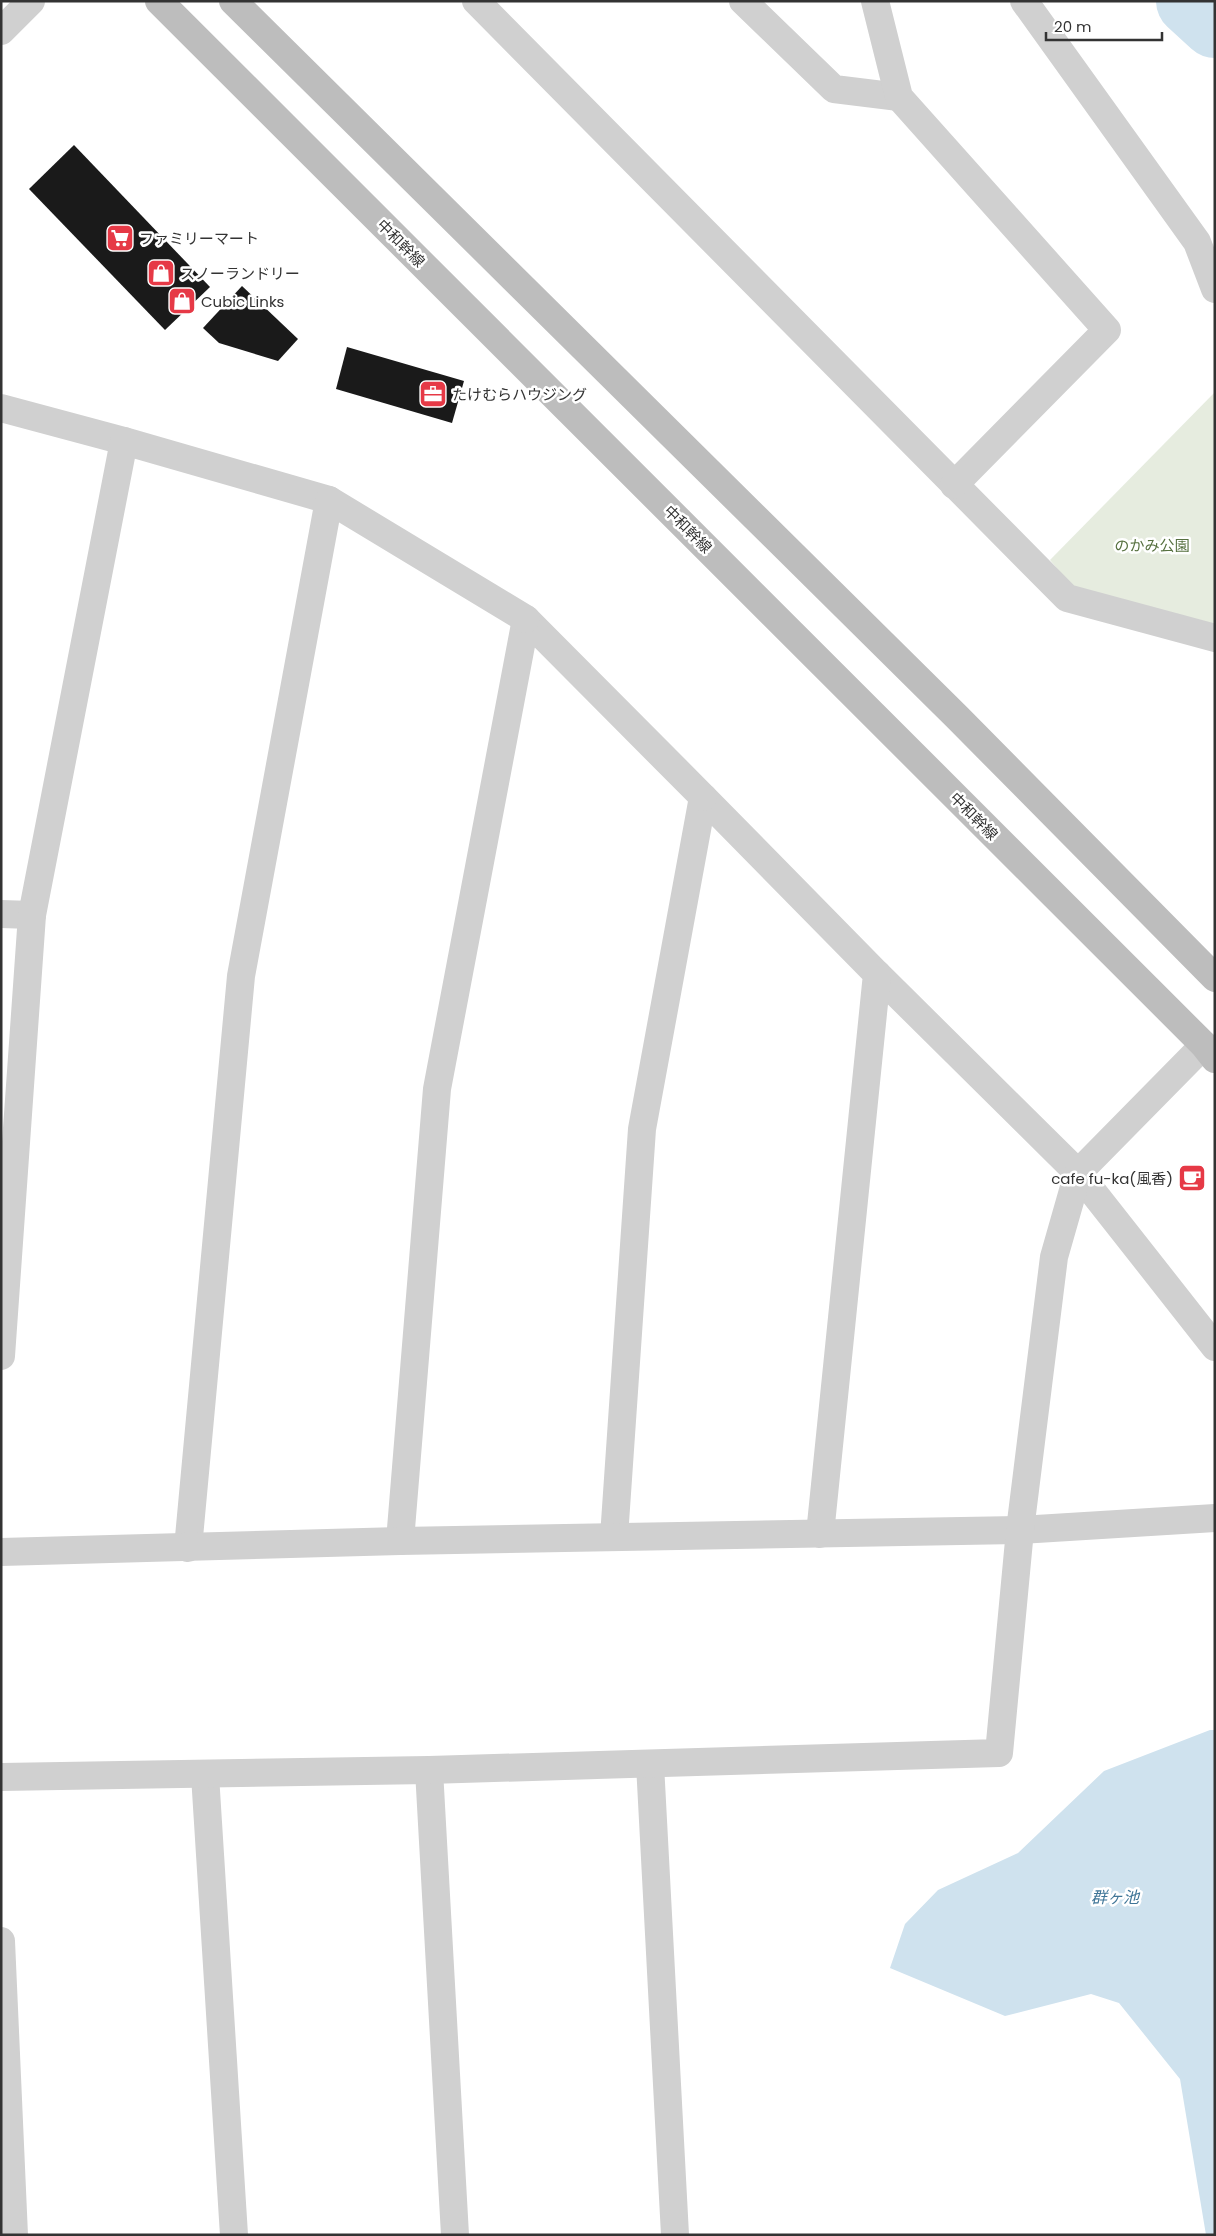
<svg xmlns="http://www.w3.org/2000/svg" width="1216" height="2236" font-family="Poppins,'Noto Sans JP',sans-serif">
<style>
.green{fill:#e6ecdf}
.water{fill:#cfe2ee}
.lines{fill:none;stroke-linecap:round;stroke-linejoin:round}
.river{stroke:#cfe2ee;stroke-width:70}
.building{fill:#1a1a1a}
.minor{stroke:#d0d0d0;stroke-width:28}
.secondary{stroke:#bdbdbd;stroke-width:28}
.labels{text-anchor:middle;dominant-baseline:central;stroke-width:5;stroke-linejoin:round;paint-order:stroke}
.poi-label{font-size:15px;fill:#333;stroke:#fff;text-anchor:start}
.street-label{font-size:15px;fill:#333;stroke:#fff}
.park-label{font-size:15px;fill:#56703f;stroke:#fff}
.water-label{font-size:16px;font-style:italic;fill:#3f7597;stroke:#fff}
</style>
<rect width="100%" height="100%" fill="#fff"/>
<!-- green -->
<polygon class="green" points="1215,392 1215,628 1076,591 1050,560"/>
<!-- water -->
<polygon class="water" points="1210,1730 1215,1730 1215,2235 1206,2235 1180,2079 1119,2003 1091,1994 1005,2016 890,1968 905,1924 938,1890 1018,1853 1104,1771"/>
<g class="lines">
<!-- river -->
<polyline class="river" points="1191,1 1215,23"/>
</g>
<!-- building -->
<g class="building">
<polygon points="74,145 210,287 165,330 29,189"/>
<polygon points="242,286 298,339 278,361 219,343 203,328"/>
<polygon points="347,347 464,381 452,423 336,389"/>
</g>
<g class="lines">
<!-- minor -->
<g class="minor">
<polyline points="476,1 1067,598 1215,638"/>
<polyline points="743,1 834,89 899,97"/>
<polyline points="875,1 899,97 1107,330 954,485"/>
<polyline points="1024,1 1197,242 1215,289"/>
<polyline points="1,31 31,1"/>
<polyline points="1,408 124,441"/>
<polyline points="1,914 32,915"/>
<polyline points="877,974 1078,1173 1215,1347"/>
<polyline points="1,1356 32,915 124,441 329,500"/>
<polyline points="614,1537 642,1129 703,797 877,974 820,1534"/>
<polyline points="400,1541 437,1089 526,619 703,797"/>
<polyline points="188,1548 241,976 329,500 526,619"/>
<polyline points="1,1552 400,1541 1020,1530 1215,1518"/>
<polyline points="650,1764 675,2235"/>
<polyline points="429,1770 455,2235"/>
<polyline points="205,1775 234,2235"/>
<polyline points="1,1777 429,1770 999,1753 1020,1530 1054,1257 1078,1173 1204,1045"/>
<polyline points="1,1941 14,2235"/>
</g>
<!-- secondary -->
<g class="secondary">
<polyline points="159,1 1204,1045 1215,1059"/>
<polyline points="233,1 957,717 1215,978"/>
</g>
</g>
<!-- icons -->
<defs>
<g id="supermarket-square" transform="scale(1.4375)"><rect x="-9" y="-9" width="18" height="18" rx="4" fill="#e63946" stroke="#fff"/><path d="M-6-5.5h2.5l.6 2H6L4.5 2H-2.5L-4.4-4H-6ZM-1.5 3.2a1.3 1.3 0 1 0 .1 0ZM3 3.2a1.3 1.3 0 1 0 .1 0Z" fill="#fff"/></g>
<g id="shop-square" transform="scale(1.4375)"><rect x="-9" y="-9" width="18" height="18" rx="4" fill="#e63946" stroke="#fff"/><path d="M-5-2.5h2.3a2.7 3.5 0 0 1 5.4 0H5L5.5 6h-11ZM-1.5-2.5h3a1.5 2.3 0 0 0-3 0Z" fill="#fff"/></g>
<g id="office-square" transform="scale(1.4375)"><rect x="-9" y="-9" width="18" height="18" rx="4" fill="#e63946" stroke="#fff"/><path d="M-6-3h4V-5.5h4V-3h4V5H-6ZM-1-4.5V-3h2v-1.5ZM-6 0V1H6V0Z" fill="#fff"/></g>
<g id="cafe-square" transform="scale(1.4375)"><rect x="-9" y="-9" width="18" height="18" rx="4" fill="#e63946" stroke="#fff"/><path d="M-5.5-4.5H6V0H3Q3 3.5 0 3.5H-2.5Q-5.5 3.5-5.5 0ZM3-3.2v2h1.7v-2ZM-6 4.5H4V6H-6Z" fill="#fff"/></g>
</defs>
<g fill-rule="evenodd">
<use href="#supermarket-square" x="120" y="238"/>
<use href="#shop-square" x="161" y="273"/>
<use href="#shop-square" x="182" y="301"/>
<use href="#office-square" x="433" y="394"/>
<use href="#cafe-square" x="1192" y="1178"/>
</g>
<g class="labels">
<!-- poi labels -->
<g class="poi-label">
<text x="139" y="238">ファミリーマート</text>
<text x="180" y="273">スノーランドリー</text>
<text x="201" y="301">Cubic Links</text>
<text x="452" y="394">たけむらハウジング</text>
<text x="1173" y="1178" text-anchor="end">cafe fu-ka(風香)</text>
</g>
<!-- street labels -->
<g class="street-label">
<text transform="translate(401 243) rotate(45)">中和幹線</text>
<text transform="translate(688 529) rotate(45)">中和幹線</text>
<text transform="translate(974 816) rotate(45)">中和幹線</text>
</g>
<!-- park labels -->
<g class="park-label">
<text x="1152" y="545">のかみ公園</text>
</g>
<!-- water labels -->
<g class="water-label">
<text x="1115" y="1897">群ヶ池</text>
</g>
</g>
<!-- border -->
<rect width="1216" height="2236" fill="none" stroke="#333333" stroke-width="5"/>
<!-- scale -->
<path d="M1046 32v8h116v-8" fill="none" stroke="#333333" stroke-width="2.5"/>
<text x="1054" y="32" font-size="15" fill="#333333" stroke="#ffffff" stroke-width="4" paint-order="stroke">20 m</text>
</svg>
